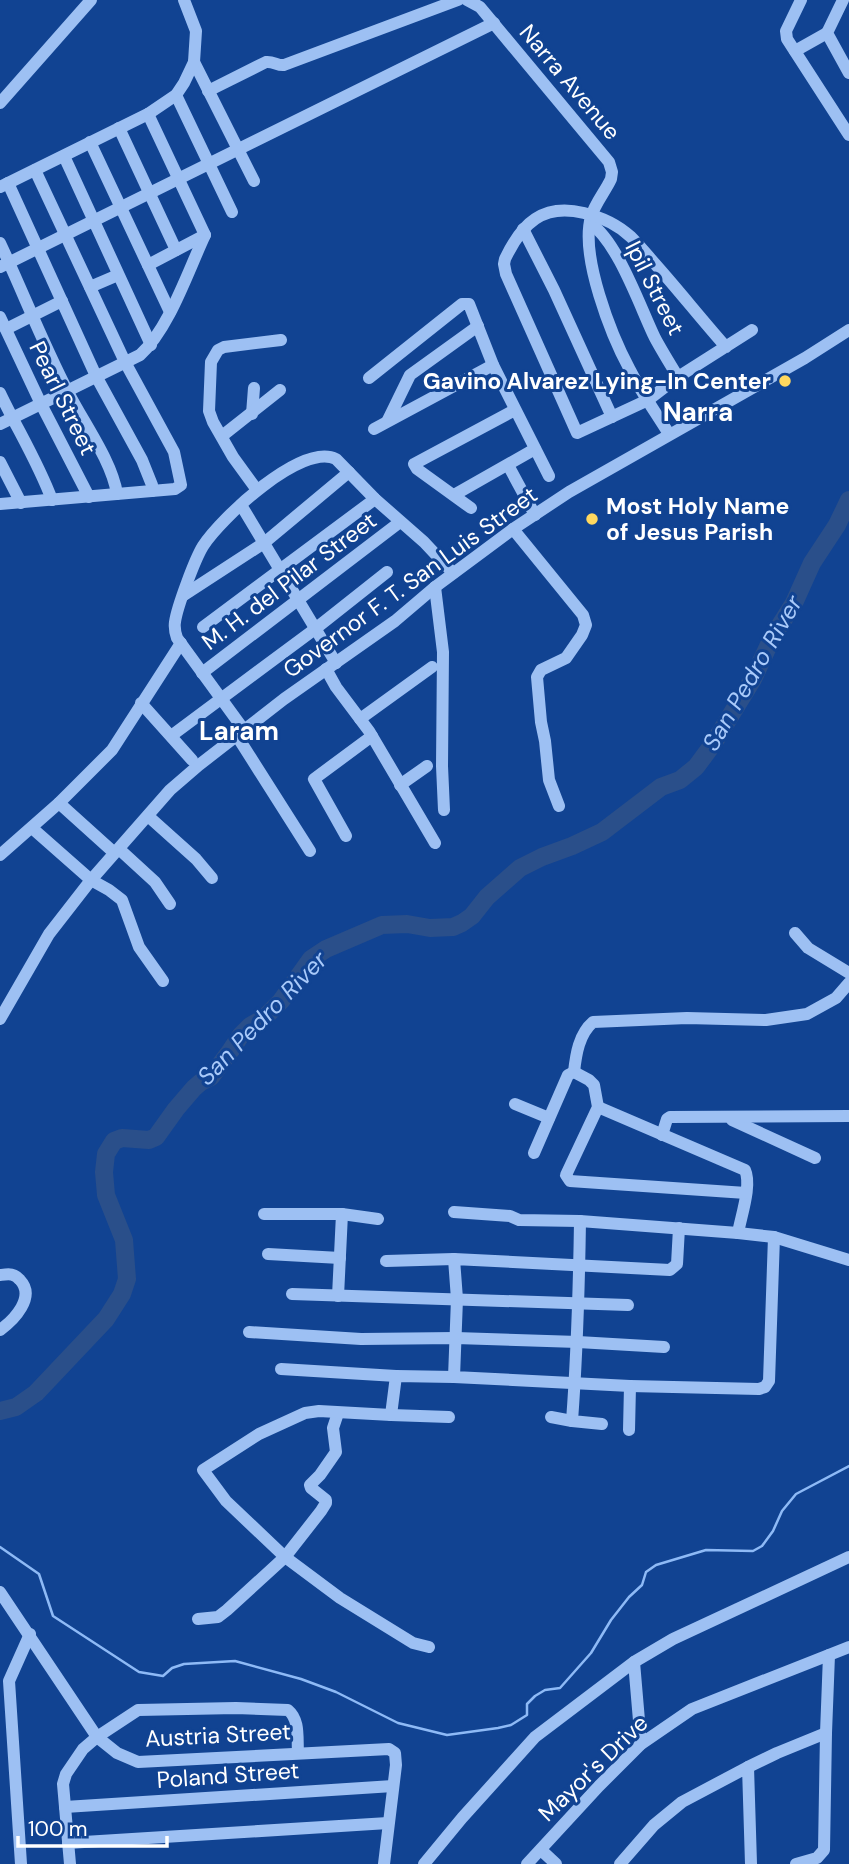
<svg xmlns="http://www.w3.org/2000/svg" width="849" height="1864" font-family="'DM Sans',sans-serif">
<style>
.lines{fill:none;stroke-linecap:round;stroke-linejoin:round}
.stream{stroke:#8ebaf6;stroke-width:2.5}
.river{stroke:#2a4f8a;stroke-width:18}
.minor{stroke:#9dc0f3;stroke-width:12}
.poi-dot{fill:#ffd85f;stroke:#114392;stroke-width:2.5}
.labels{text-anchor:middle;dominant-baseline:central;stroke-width:6;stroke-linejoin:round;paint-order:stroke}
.street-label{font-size:23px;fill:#fff;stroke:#114392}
.poi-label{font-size:23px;font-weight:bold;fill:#fff;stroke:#114392;text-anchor:end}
.water-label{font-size:24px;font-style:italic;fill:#a9cafa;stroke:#114392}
.quarter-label{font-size:26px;font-weight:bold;fill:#fff;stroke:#114392}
</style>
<rect width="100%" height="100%" fill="#114392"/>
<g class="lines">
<!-- stream -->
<polyline class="stream" points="0,1547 39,1574 53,1616 139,1672 163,1676 172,1668 184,1664 235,1661 301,1679 336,1692 398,1723 447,1735 498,1728 511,1725 527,1715 527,1704 535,1696 545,1690 560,1688 591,1653 611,1620 629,1597 642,1585 646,1572 656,1565 706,1550 753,1551 762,1546 773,1531 782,1511 796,1494 849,1466"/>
<!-- river -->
<polyline class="river" points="0,1411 16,1407 36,1393 106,1319 122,1294 127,1279 124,1240 106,1195 104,1172 106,1154 114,1141 122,1138 149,1140 156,1137 176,1109 194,1088 201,1082 211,1077 231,1050 241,1035 250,1026 264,1018 281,1001 311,959 326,949 382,925 407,924 430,928 453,927 462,923 472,916 487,897 520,868 542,857 572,846 602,832 661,787 680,780 696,767 713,744 753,679 772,638 794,603 812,563 837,525 849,500"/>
<!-- minor -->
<g class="minor">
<path d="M 467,0 L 480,7 L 609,162 L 612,172 L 611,179 C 605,192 595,203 591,217 C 580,256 611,335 630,370 C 641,392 656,413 669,434"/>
<polyline points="801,0 786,31 787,39 849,135"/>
<polyline points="843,0 827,33 849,73"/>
<polyline points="795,51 827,33"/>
<polyline points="194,62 254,181"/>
<path d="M 208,91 L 266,62 C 273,61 278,66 284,65 L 458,0"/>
<polyline points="176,95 232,212"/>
<polyline points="0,103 91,0"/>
<polyline points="119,128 176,250"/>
<polyline points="90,142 170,312"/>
<polyline points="64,156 151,345"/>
<polyline points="8,183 96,376 142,460 152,485 152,491"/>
<polyline points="0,187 148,114 176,95 184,83 194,62 196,31 184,0"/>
<path d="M 590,223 C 618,242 640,307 655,338 C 662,351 670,364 678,377"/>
<polyline points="523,229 554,290 612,417"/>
<path d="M 0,243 C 23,292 43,344 68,392 C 83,422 112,461 117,494"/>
<polyline points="148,265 205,235"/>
<polyline points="0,267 494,23"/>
<polyline points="90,287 118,275"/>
<polyline points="0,317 41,404 89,497"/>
<polyline points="6,329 62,301"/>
<path d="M 726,347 C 702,320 680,292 656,265 C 648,256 640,246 631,237 C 618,225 601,217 584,213 C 543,203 522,223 505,259 L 504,264 L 506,274 L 577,433 L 648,400 L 678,377 L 752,330"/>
<polyline points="369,378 462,304 469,304 493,365 549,476"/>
<path d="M 0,393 C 17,429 38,462 52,500"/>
<polyline points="252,414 254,388"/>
<polyline points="388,420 410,375 478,326"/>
<path d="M 0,424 L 140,355 C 169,329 188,271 205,235 L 148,114"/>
<polyline points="374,429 493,365"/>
<polyline points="222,436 280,390"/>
<polyline points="0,462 21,503"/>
<polyline points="508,465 535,515"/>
<polyline points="257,490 233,457 213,422 209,411 211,362 218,350 224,347 281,340"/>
<polyline points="454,495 535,449"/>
<polyline points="0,504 175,489 181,485 174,452 125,362 35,170"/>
<polyline points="241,505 336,663"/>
<polyline points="471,508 417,469 414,464 515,410"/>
<polyline points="513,529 583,615 586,625 582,635 566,658 541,670 537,677 541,722 545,741 549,780 559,806"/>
<polyline points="435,587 443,652 442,766 444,810"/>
<polyline points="184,595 264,543 349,472"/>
<polyline points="203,627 375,499"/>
<polyline points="326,669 336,687 369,731 435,843"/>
<polyline points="202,673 400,522"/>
<polyline points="141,703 192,760"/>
<polyline points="360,719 432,667"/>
<path d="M 244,730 L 177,638 C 175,632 174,628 175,622 C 177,607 195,559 203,546 C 221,518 302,442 336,459 L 375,499 L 424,542 L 453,573"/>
<polyline points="171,736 315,629 387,572"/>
<polyline points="237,736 310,851"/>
<polyline points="400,785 427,766"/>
<polyline points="59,803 110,849"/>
<polyline points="148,816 196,859 212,878"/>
<polyline points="32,828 91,880 109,890 122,900 139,947 163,981"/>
<polyline points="346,836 314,779 372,736"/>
<polyline points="119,849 155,882 170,904"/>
<polyline points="0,855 59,803 112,750 181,643"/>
<polyline points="795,933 808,948 849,973"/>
<polyline points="0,1019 49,934 91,880 170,790 199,765 284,699 395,621 435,587 513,529 569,492 805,358 849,330"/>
<path d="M 574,1072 C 576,1054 579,1034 593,1022 L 687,1018 L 766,1020 L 807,1014 L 836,998 L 849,983"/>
<polyline points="515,1104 549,1118"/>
<path d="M 598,1107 L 745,1170 C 752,1185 741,1216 738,1233"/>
<polyline points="732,1120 815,1158"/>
<polyline points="662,1135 667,1119 670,1117 849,1116"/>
<polyline points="534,1153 568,1075 574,1072 589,1080 594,1085 598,1107 566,1175 570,1181 746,1193"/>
<polyline points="454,1212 510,1216 519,1220 580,1221"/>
<polyline points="264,1214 342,1214 378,1219"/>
<polyline points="268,1254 340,1258"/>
<polyline points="386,1261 454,1259"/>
<path d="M 0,1275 C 9,1274 14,1273 20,1280 C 36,1297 14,1320 0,1330"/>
<polyline points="292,1294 628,1305"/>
<polyline points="338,1296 342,1214"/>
<polyline points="249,1332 361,1339 456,1338 578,1342 664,1347"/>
<polyline points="281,1369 396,1376"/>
<polyline points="630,1386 759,1389 765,1387 769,1381 774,1237"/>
<polyline points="391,1415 449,1417"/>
<polyline points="551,1417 572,1421"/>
<path d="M 602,1424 L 572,1421 C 577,1354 579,1288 580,1221 L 738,1233 L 774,1237 L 849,1260"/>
<polyline points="629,1430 630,1386 454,1377 457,1299 454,1259 670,1270 677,1264 679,1228"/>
<polyline points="0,1592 97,1737 117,1753 138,1762 389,1749 395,1753 396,1765 384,1864"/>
<polyline points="198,1619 218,1617 227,1610 285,1557 321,1511 326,1503 326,1500 311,1488 310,1485 320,1475 336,1452 333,1428 338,1413"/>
<polyline points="429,1647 413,1643 340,1598 285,1557 226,1501 203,1470 259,1434 305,1413 319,1411 391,1415 396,1376 454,1377"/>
<polyline points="634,1662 641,1744"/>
<polyline points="748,1767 777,1753 826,1733"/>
<polyline points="65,1807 393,1786"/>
<polyline points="68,1843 388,1823"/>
<polyline points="541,1850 556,1864"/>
<polyline points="21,1864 9,1681 30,1634"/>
<path d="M 70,1864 L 63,1784 L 66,1774 L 83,1749 L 97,1737 L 138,1710 L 236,1708 L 288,1710 C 300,1720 297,1738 298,1752"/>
<polyline points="424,1864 462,1818 535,1737 634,1662 673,1639 849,1557"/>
<polyline points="527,1864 599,1786 641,1744 692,1709 849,1647"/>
<polyline points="620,1864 654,1825 682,1802 748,1767 751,1864"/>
<polyline points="796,1864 817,1858 824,1850 826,1733 829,1655"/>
</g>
</g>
<!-- markers -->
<g class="poi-dot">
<circle cx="785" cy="381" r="7"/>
<circle cx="592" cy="519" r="7"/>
</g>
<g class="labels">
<!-- street labels -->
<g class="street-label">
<text transform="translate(570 82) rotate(50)">Narra Avenue</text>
<text transform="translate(655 288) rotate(63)">Ipil Street</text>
<text transform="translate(63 398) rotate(64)">Pearl Street</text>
<text transform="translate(289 581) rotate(-37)">M. H. del Pilar Street</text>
<text transform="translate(410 582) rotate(-36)">Governor F. T. San Luis Street</text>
<text transform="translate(218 1735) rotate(-3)">Austria Street</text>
<text transform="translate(593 1768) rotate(-44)">Mayor's Drive</text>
<text transform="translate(228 1775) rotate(-4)">Poland Street</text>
</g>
<!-- poi labels -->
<g class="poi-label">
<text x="771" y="381">Gavino Alvarez Lying-In Center</text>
<text x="606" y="506" text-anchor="start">Most Holy Name<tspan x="606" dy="26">of Jesus Parish</tspan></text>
</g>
<!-- water labels -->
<g class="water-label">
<text transform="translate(752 673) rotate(-60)">San Pedro River</text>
<text transform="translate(262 1018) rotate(-46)">San Pedro River</text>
</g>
<!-- quarter labels -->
<g class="quarter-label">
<text x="698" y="412">Narra</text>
<text x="239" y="731">Laram</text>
</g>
</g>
<!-- scale -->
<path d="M18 1836v10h149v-10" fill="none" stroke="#ffffff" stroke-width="3.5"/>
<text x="28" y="1836" font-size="21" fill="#ffffff" stroke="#114392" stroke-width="5" paint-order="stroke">100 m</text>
</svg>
